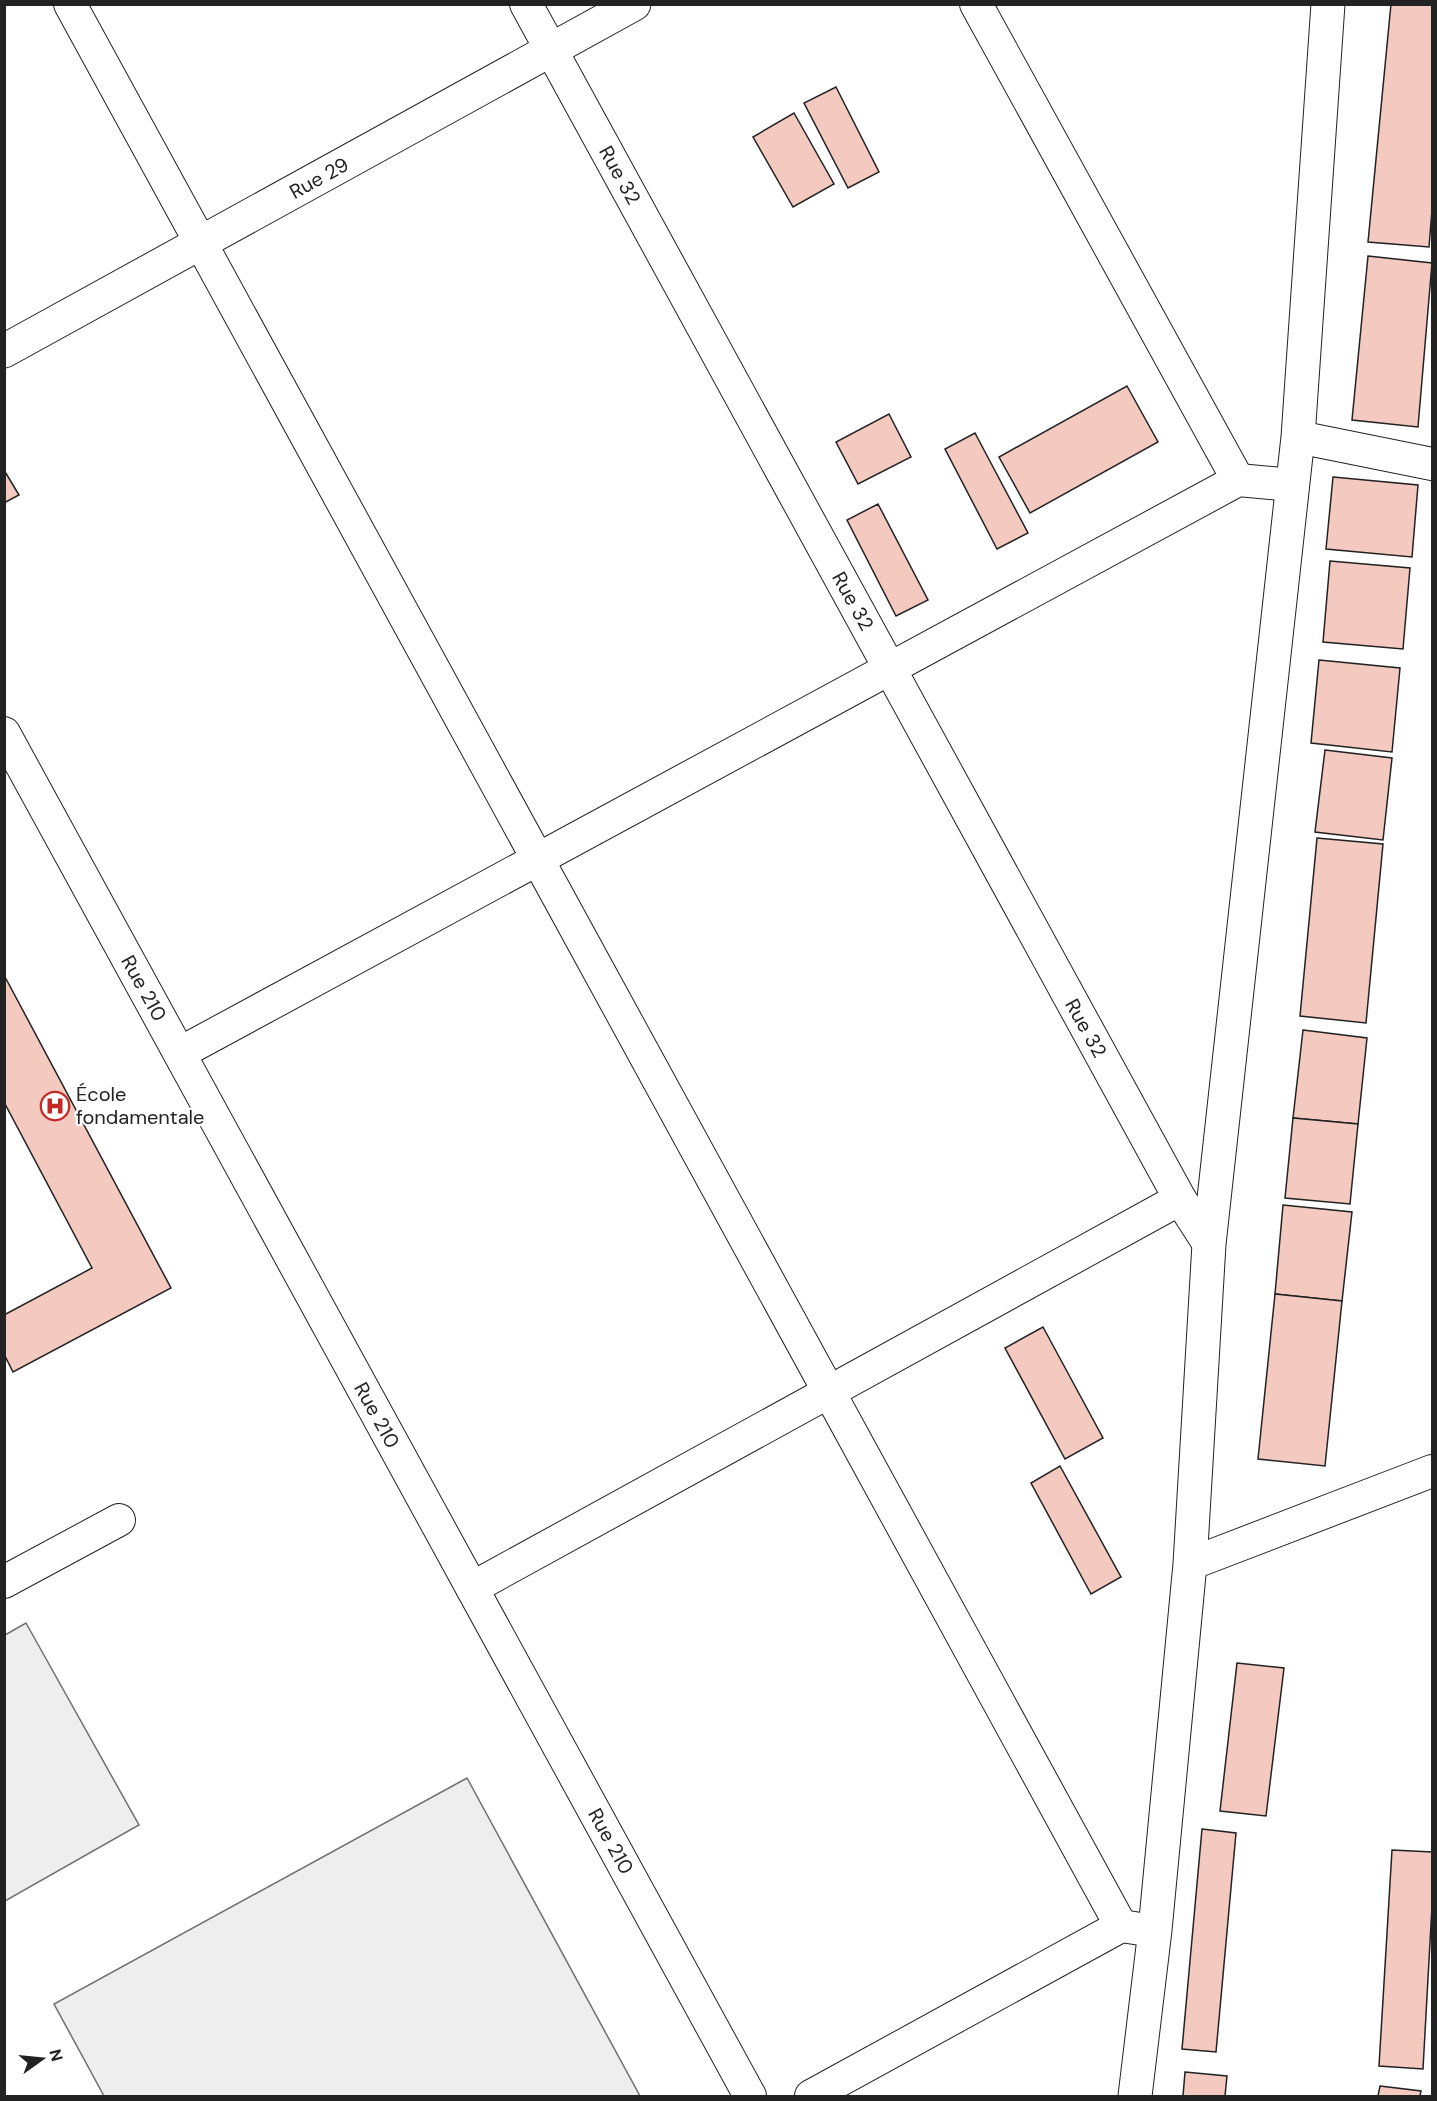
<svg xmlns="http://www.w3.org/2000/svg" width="1437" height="2101" font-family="'DM Sans',sans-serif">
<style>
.green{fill:#eee;stroke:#6f6f6f;stroke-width:1.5}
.building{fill:#f3c9c0;stroke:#222;stroke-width:1.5}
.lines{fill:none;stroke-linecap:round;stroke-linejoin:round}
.minor-casing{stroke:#222;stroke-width:34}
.secondary-casing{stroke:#222;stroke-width:35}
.minor{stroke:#fff;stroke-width:32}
.secondary{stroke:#fff;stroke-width:33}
.labels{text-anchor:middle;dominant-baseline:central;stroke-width:4.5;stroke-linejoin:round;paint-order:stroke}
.street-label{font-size:20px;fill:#222;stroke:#fff}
.poi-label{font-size:20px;fill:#222;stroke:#fff;text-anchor:start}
</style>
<rect width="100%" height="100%" fill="#fff"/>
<!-- green -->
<g class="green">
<polygon points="26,1623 139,1825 5,1901 5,1635"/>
<polygon points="467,1778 640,2096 104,2096 54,2004"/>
</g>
<!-- building -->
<g class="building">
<polygon points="1391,4 1432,4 1432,210 1429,247 1368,242"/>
<polygon points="836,87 879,172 848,188 804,103"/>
<polygon points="794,113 834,184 793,207 753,137"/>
<polygon points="1368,256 1432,263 1418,427 1352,420"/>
<polygon points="1127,386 1158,442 1030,513 999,457"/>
<polygon points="889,414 911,457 858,484 836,442"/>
<polygon points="975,433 1028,533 997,549 945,449"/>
<polygon points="4,470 19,495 4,503"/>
<polygon points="1333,477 1418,485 1412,557 1326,549"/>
<polygon points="878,504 928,600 896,616 847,520"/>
<polygon points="1330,561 1410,568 1403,649 1323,642"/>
<polygon points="1319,660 1400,668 1392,752 1311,743"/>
<polygon points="1325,750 1392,758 1383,840 1315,832"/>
<polygon points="1317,838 1383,844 1366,1023 1300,1016"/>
<polygon points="4,975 171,1288 13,1372 4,1354 4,1315 92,1268 4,1102"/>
<polygon points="1303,1030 1367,1038 1358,1124 1293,1118"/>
<polygon points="1293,1118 1358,1124 1350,1204 1285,1198"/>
<polygon points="1283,1205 1352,1212 1342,1301 1275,1294"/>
<polygon points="1275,1294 1342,1301 1325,1466 1258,1459"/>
<polygon points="1043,1327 1103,1438 1065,1459 1005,1348"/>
<polygon points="1060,1466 1121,1577 1091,1594 1031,1483"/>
<polygon points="1237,1663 1284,1668 1266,1816 1220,1811"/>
<polygon points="1202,1829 1236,1833 1216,2052 1182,2049"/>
<polygon points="1392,1850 1432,1852 1432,1906 1423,2069 1379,2066"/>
<polygon points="1185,2072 1227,2076 1225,2096 1183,2096"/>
<polygon points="1380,2086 1421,2091 1420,2096 1378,2096"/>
</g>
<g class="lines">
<!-- minor casing -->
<g class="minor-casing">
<g id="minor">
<polyline points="70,4 1121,1926"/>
<polyline points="526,4 1180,1199 1209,1244"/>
<polyline points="976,4 1238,480"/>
<polyline points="1298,437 1432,464"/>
<polyline points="4,733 750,2096"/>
<polyline points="180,1053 1238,480 1293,485"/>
<polyline points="1190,1564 1432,1471"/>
<polyline points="4,1582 119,1520"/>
<polyline points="472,1588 1180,1199"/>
<polyline points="811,2096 1121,1926 1141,1929"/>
</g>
</g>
<!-- secondary casing -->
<g class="secondary-casing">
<g id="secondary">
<polyline points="4,351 634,4"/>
<polyline points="1135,2096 1155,1930 1190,1564 1209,1244 1298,437 1328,4"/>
</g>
</g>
<!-- minor -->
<use href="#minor" class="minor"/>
<!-- secondary -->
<use href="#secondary" class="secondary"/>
</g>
<!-- icons -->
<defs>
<g id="hospital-ring" transform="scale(1.5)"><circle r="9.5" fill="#fff" stroke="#c62828" stroke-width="1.5"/><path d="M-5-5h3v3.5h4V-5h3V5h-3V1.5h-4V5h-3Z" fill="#c62828"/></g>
</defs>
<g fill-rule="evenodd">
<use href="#hospital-ring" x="55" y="1106"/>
</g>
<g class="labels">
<!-- street labels -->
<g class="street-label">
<text transform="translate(620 175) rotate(61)">Rue 32</text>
<text transform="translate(319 178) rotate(-29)">Rue 29</text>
<text transform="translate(853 601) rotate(61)">Rue 32</text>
<text transform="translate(144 988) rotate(61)">Rue 210</text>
<text transform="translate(1086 1028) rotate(61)">Rue 32</text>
<text transform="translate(377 1415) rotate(61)">Rue 210</text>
<text transform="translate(611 1841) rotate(61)">Rue 210</text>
</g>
<!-- poi labels -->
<g class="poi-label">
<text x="76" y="1094">École<tspan x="76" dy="23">fondamentale</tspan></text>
</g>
</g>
<!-- border -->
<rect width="1437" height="2101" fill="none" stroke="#222222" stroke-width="12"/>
<!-- north arrow -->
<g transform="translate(42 2059) rotate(75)" stroke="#ffffff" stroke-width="4.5" paint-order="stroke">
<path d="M0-4.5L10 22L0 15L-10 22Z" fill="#222222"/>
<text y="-9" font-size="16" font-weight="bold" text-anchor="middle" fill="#222222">N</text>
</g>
</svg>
